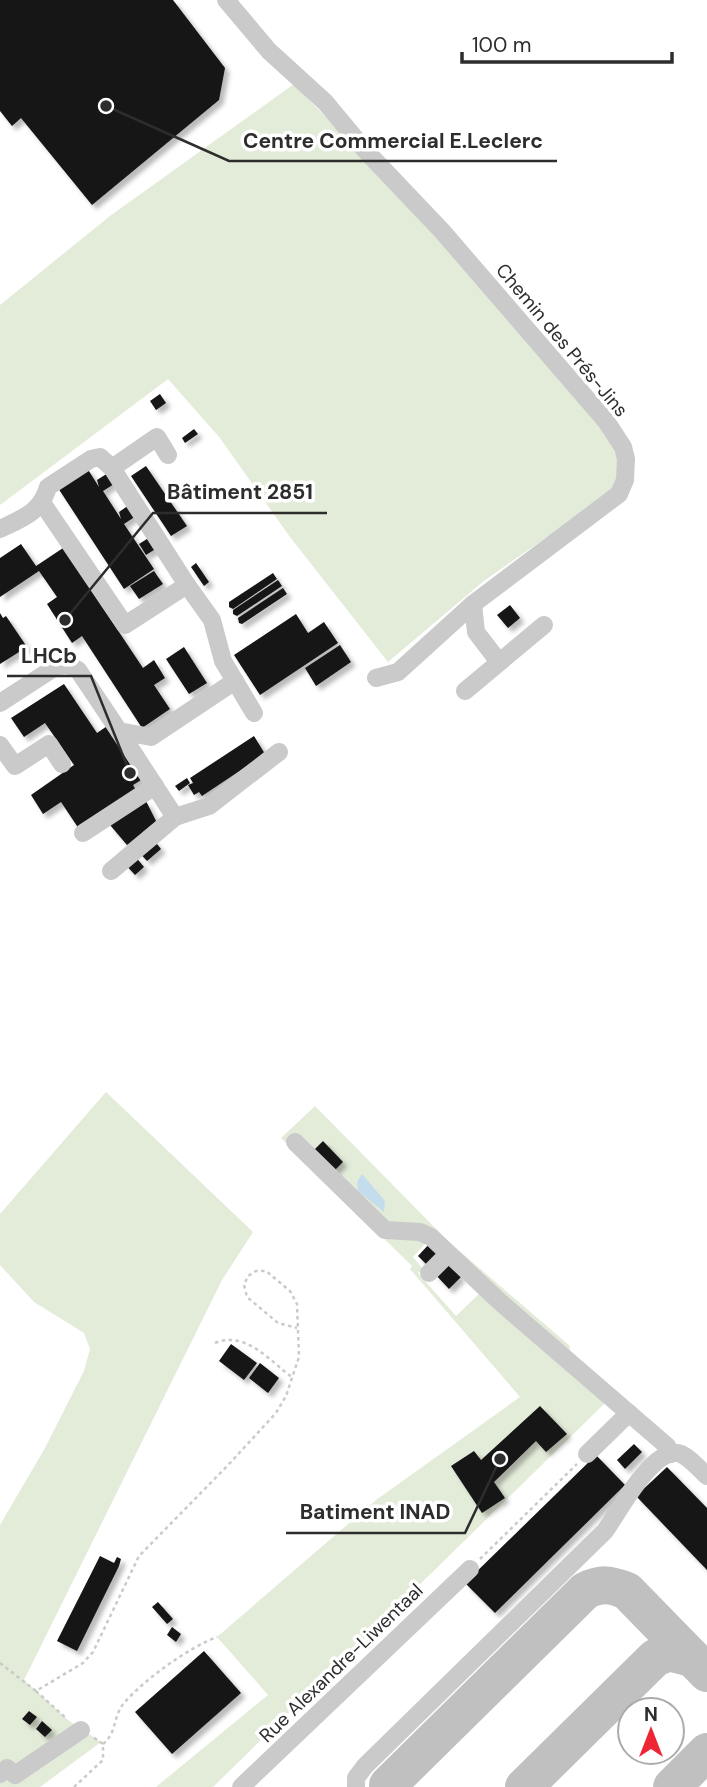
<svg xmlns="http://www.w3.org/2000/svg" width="707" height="1787" font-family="'DM Sans',sans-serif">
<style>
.green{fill:#e3ebd9}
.water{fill:#c4dded}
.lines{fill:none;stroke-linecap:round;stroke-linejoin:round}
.taxiway{stroke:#c0c0c0;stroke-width:38}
.building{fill:#141414;filter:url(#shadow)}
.path{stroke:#cacaca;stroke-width:2.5;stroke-dasharray:3.5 3.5;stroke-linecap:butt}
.minor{stroke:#cacaca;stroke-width:18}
.labels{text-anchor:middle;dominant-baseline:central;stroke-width:7;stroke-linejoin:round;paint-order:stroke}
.street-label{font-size:19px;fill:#2d2d2d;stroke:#fff}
.leader{fill:none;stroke:#2d2d2d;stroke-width:2.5}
.callout-dot{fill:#2d2d2d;stroke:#fff;stroke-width:2.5}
.callout-label{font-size:21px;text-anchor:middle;font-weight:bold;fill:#2d2d2d;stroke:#fff;stroke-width:7;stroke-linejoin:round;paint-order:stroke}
</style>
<defs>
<filter id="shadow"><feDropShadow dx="4.5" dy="4.5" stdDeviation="2" flood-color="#0004"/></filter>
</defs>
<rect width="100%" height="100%" fill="#fff"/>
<!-- green -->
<g class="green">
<path d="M 294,84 L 423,219 L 606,431 C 618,456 625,469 609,494 L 485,580 L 388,662 L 290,537 L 220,438 L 168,379 L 0,505 L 0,305 L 110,216 Z"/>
<polygon points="106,1092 253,1232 222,1280 24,1680 68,1720 101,1742 40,1787 0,1787 0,1525 45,1448 84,1371 90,1349 84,1333 34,1302 0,1265 0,1214"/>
<polygon points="315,1106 449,1242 570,1346 569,1356 433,1235 413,1257 423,1269 418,1273 456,1316 482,1291 606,1397 604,1404 213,1787 156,1787 268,1695 217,1637 376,1500 520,1397 410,1269 412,1266 281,1138"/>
</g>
<!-- water -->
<polygon class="water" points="362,1174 385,1201 384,1212 358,1191 357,1182"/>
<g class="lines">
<!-- taxiway -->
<g class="taxiway">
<path d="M 388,1785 L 585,1591 C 601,1583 610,1584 627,1591 L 707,1673"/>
<polyline points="524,1787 655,1658 669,1652 692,1658"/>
<polyline points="672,1787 707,1752"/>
</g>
</g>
<!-- building -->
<g class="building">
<polygon points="0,0 173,0 225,68 219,100 92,205 21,118 12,126 0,111"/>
<polygon points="160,394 166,403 156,410 150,401"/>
<polygon points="194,429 198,434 185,443 182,438"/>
<polygon points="146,466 187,526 171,536 131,476"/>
<polygon points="87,468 99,487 97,480 108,473 114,484 103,491 121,519 119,512 129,505 136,516 124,524 154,569 124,589 58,488"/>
<polygon points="150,537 157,548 146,555 139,544"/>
<polygon points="21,544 36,566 63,548 143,668 154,660 165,678 154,685 170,709 142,728 82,636 72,643 47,604 57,597 39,571 0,597 0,558"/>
<polygon points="196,563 209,582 204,586 191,567"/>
<polygon points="154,571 163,584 139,599 130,586"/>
<polygon points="273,573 277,579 233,609 229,607 229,602"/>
<polygon points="278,580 282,586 237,616 233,614 233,610"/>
<polygon points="283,588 287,594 242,624 239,623 238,618"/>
<polygon points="510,605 520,618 508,628 497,615"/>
<polygon points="0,613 3,618 6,616 27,647 0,664"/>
<polygon points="296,614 308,633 324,622 338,643 260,695 234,655"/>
<polygon points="340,645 351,662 316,686 305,668"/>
<polygon points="184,647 207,683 189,694 166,659"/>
<polygon points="64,684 97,733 110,724 146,777 133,785 137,792 79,829 61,802 43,814 31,795 74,765 45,723 24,737 11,718"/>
<polygon points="254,736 265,754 202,796 199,792 194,795 188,785 193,783 190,778"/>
<polygon points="187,778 190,783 179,791 175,786"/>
<polygon points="146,801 156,821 127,845 110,825"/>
<polygon points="153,839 161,849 147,861 138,851"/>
<polygon points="134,855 144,867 135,875 124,863"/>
<polygon points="323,1141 343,1162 332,1173 312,1152"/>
<polygon points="431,1242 441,1253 427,1265 418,1256"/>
<polygon points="446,1262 461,1277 449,1289 434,1273"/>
<polygon points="231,1344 257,1363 244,1380 219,1361"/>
<polygon points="260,1363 279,1378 268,1393 249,1378"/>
<polygon points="540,1406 567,1434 546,1452 536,1441 494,1482 505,1498 482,1513 451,1466 474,1451 481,1460"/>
<polygon points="634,1444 642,1452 625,1469 617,1460"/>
<polygon points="596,1455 625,1485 495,1613 465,1583"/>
<polygon points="667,1467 707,1508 707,1570 636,1496"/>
<polygon points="100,1556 114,1563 117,1557 121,1559 119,1566 77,1651 57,1641"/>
<polygon points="158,1602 173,1619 167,1624 152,1607"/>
<polygon points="172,1627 181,1634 176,1642 167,1635"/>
<polygon points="204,1651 241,1693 172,1754 135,1712"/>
<polygon points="29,1711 37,1717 30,1725 22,1719"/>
<polygon points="42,1721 52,1730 45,1737 36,1729"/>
</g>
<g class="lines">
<!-- path -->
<g class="path">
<path d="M 215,1343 C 245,1330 270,1361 293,1378"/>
<polyline points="480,1559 577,1464"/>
<polyline points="0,1663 36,1691 83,1663 93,1652 139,1556 230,1463 276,1413 286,1396 299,1357 297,1304 290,1291 266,1271 256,1271 248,1276 244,1285 247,1297 278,1323 297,1328"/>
<polyline points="36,1691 67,1719"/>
<path d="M 103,1744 C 117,1733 113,1716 124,1703 C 145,1679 188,1648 217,1637"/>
<polyline points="74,1787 103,1760 103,1744 93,1737"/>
</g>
<!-- minor -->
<g class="minor">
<polyline points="226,0 269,51 325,102 365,150 442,231 606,421 623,447 626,459 625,480 619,494 473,604 398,672 376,678"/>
<polyline points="112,468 157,437 168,455"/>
<path d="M 0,529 C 23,518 41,512 48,487 L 91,459 L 100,457 L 112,468 L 187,585 L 125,625 L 43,504"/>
<polyline points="187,585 212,620 223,661 254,713"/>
<polyline points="473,604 476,632 499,662"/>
<polyline points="465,691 544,625"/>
<polyline points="0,703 57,666 68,665 78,670 119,731 151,737 235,681"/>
<polyline points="0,745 15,766 49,744 62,764"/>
<polyline points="175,817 209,806 279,752"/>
<polyline points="83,833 155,786"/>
<polyline points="111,871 175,817 119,731"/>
<polyline points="295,1142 385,1230 420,1232 431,1237 499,1301 667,1446 671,1454"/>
<polyline points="429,1273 448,1254"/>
<polyline points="587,1454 629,1413"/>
<polyline points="0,1774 7,1768 15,1775 81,1730"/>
<polyline points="241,1787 470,1569"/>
<path d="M 356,1787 L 356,1778 L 365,1766 L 605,1531 C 618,1513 651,1450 677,1453 C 687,1454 699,1469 707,1476"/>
</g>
</g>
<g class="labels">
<!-- street labels -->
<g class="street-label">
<text transform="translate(562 340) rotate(50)">Chemin des Prés-Jins</text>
<text transform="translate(341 1663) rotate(-44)">Rue Alexandre-Liwentaal</text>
</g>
</g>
<!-- callouts -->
<path class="leader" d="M106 106L229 161H557M65 620L153 513H327M130 773L91 676H7M500 1459L465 1533H286"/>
<g class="callout-dot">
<circle cx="106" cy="106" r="7"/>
<circle cx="65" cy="620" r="7"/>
<circle cx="130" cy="773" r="7"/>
<circle cx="500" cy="1459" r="7"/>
</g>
<g class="callout-label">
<text x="393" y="148">Centre Commercial E.Leclerc</text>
<text x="240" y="499">Bâtiment 2851</text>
<text x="49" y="663">LHCb</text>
<text x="375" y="1519">Batiment INAD</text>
</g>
<!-- north arrow -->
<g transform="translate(651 1731)"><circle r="33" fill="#ffffff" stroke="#ababab" stroke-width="2"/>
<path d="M0-5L12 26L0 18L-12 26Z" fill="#ed2535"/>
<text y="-10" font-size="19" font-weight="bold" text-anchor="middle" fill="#2d2d2d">N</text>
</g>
<!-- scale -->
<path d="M462 52v10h210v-10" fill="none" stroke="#2d2d2d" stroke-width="3.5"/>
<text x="472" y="52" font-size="21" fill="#2d2d2d" stroke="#ffffff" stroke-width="5" paint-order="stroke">100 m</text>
</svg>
